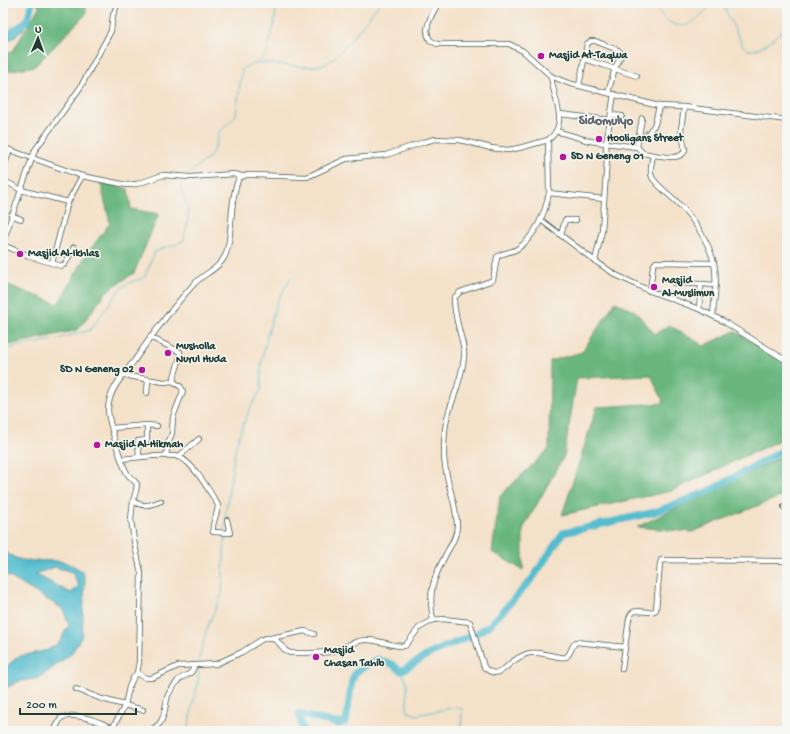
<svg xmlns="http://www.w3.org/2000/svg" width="790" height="734" font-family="'Gochi Hand',sans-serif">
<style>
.forest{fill:#68b67e;stroke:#447a59}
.water{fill:#52bcce;stroke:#387c81;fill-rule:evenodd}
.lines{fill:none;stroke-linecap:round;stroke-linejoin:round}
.stream{stroke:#52bcce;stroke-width:1}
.river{stroke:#52bcce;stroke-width:7}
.minor-casing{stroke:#3f564a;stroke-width:6}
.minor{stroke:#fff;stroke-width:4.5}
.poi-dot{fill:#b5179e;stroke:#f6f6f2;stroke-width:1.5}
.labels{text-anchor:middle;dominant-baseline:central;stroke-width:3;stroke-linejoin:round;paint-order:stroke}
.poi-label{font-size:11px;font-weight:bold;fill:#1f3d34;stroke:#f6f6f2;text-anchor:start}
.quarter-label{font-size:13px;font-weight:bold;fill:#5e646b;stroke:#f6f6f2}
</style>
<rect width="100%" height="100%" fill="#f6f6f2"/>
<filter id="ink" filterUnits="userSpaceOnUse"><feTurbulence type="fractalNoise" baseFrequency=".025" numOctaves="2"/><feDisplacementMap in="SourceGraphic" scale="8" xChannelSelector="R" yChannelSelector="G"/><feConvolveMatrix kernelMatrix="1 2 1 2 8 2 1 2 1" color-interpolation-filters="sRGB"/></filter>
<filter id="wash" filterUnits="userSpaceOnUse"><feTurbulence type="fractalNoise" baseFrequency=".012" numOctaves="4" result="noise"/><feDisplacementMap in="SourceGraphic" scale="16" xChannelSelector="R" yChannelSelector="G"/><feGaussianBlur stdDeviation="0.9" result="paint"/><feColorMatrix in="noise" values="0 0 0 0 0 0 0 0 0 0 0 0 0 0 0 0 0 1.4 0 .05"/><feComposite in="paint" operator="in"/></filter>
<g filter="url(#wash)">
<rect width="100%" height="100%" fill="#f4e1c9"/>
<!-- forest -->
<g class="forest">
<polygon points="37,3 86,3 86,14 35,66 3,72 3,52 13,51 39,7"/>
<polygon points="100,181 128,189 131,209 159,214 134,273 107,291 78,330 3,346 3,283 58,304 87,254 110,223"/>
<polygon points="615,302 635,311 655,334 669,325 704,346 735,331 787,365 787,443 782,439 671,491 562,515 597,407 664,403 651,375 577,378 564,456 523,529 523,570 492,552 500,496 549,449 550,361 582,352"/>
<polygon points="787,454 787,494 692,532 637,527"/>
</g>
<!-- water -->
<g class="water">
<polygon points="25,18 24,29 10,40 3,42 3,34 8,33"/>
<path d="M 3,550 C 22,566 34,559 56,561 C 66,561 74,566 82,571 L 85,580 L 82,636 L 71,654 L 39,678 L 17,682 L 3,690 L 3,670 L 17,657 L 48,650 L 61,641 L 65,631 L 69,625 L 63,609 L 3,573 ZM 55,567 L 72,572 L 79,586 L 71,593 L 35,574 Z"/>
</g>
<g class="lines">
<!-- stream -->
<g class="stream">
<path d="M 653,3 C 657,8 660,14 664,18 C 685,36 698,19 712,3"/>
<path d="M 722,3 L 742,44 L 747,50 C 763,52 777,35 787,25"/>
<polyline points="259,62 266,55 274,25 277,3"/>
<path d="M 189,173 L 210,157 L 217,142 L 218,134 L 236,115 L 242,69 C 247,66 252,63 258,63 C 277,62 307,71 325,64 C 341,57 367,18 380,3"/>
<path d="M 3,349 L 57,339 L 90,330 L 121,288 L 131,282 L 144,278 L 155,252 L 163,248 L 175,245 L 184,240 C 185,231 189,220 188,211 C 187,202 182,195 181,186"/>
<polyline points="225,518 235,449 241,430 250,408 261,390 261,364 267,336 276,304 291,277"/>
<polyline points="225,523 225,530"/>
<polyline points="198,663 207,628 222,594 225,536"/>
<polyline points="401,671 407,683 407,706 408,712 417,715 456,707 462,709 461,731"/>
<polyline points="188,731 194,697 198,684 199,666"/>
</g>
<!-- river -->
<g class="river">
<polyline points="3,38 27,21 32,3"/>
<polyline points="477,633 490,625 532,579 563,533 655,512 709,491 787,448"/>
<polyline points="303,731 299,714 338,724 346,722 352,681 355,673 377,659 392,664 401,671 431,653 471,636"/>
</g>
</g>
</g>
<g filter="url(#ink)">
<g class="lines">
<!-- minor casing -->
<g class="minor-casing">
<g id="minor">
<path d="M 438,3 C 433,14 422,28 430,40 L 437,44 L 509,44 L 523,51 L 551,76 L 568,83 L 659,106 L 684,107 L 787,120"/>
<polyline points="584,59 637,76"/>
<path d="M 551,76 C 553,98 570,124 548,140 L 549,193 L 604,199"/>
<polyline points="579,86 587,44 591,41 595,41 618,50 621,53 621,56 615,68 608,93"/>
<polyline points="614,94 606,144 607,159 602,231 595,261 616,275 650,291 699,309 723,321 787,361"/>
<polyline points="560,114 610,120"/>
<polyline points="611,115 622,116"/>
<polyline points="556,131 590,141 637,147 642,118"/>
<polyline points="639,137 646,136 655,124 659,106"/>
<polyline points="3,147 10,150 3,169"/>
<path d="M 637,147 L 643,153 L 653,155 C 652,162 649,170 652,177 C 656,185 671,196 678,203 C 693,218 709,242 714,263 C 718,280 714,299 713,316"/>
<polyline points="10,150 82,176 127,185 137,184 163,175 190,177 234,174 242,176"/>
<path d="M 653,155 C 662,156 682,161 685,150 L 681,130 L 684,107"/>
<polyline points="3,180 21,190 68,202 82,176"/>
<polyline points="11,215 21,219"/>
<polyline points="541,220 595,261"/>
<polyline points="561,235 565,220 576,220"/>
<polyline points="3,242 35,150 80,88 111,31 113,15 118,3"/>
<polyline points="3,245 29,256 61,266 65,264 74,247"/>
<polyline points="52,263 68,202"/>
<polyline points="674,283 701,284 699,309"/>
<polyline points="701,284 716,285"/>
<polyline points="650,291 653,266 656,262 714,263"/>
<polyline points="122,375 164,382 173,381 180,357 180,352 150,337"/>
<polyline points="147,393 148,380"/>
<polyline points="112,428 147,425 157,426"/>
<polyline points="166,456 168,444 172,433 173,417 183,391 181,387 173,381"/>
<polyline points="139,457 138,441 147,440 147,425"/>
<polyline points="178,457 199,439"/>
<path d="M 122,459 C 134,458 169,453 179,457 C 193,462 210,492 218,505 C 218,514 211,524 213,532 L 230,533 L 227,520"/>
<path d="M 133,501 C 143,508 151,505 161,501"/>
<polyline points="784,507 787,507"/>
<path d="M 433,620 C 428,592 433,579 446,554 C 451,545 457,536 457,526 C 457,502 444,479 444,454 C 444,443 444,430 447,418 C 453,398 462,378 464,357 C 465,349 462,341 460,333 C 457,322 454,309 454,298 L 460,292 L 493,280 L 497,257 C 503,252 511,253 517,249 C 535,237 545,214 549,193"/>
<polyline points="271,638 305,631 314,634"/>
<path d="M 622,669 L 629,619 C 633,603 647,617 656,610 L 660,564 L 661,560 L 787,561"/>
<path d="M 137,673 L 146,678 L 152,678 L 178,666 L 216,664 L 242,652 L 261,640 L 266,638 L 271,638 L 277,641 L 286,651 L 290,653 C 304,653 320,654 333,651 C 344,649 351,641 365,640 C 379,639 391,647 405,646 L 419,628 L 433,620 L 443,619 L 470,622 L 484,667 C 496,679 503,670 512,662 C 516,659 521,656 526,654 C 540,649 559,660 566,657 C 571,654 571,646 576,642 L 625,647"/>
<polyline points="76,689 102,699 143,710"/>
<path d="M 54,731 L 61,718 C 74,711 100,722 113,728"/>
<path d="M 111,731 L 125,705 L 129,687 L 133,678 L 137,673 L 139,662 L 141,573 L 134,541 L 131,519 L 133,501 L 136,491 L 137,484 C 134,480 129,477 127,473 C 121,463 108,420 108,409 C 109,390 123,375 134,361 C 152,335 172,308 194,284 C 203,274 219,269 225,256 C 227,251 228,246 229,241 C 232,222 231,196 239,178 L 247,175 L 254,175 L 307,177 L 346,159 L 386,155 L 424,142 L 435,139 L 460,140 L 491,148 L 508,150 L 519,148 L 548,140"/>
<path d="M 151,731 C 153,728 158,726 160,723 C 166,714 165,704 168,695 C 170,691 174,686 177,682 C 182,674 193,677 194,665"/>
</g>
</g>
<!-- minor -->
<use href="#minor" class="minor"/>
</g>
</g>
<!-- markers -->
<g class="poi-dot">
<circle cx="541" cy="56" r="4"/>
<circle cx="599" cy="139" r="4"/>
<circle cx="563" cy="157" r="4"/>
<circle cx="20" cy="254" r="4"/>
<circle cx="654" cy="287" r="4"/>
<circle cx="168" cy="353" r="4"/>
<circle cx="142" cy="370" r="4"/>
<circle cx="97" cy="445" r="4"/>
<circle cx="316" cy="657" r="4"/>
</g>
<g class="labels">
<!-- poi labels -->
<g class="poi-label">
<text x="549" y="56">Masjid At-Taqwa</text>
<text x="607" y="139">Hooligans Street</text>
<text x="571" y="157">SD N Geneng 01</text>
<text x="28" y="254">Masjid Al-Ikhlas</text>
<text x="662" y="281">Masjid<tspan x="662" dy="13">Al-Muslimun</tspan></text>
<text x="176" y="347">Musholla<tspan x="176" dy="13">Nurul Huda</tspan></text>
<text x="134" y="370" text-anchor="end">SD N Geneng 02</text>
<text x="105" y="445">Masjid Al-Hikmah</text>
<text x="324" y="651">Masjid<tspan x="324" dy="13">Chasan Tahib</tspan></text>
</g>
<!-- quarter labels -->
<g class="quarter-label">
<text x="606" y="121">Sidomulyo</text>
</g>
</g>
<!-- margin -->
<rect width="790" height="734" fill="none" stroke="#f6f6f2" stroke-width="16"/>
<!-- north arrow -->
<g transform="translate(38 38) rotate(2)" stroke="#f6f6f2" stroke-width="3" paint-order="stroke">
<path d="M0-3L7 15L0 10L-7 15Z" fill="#1f3d34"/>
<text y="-6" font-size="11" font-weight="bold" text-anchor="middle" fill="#1f3d34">U</text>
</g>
<!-- scale -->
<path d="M20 708v6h116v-6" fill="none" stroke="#1f3d34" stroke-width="2"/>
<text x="26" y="708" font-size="12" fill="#1f3d34" stroke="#f6f6f2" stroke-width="3" paint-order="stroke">200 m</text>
</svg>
